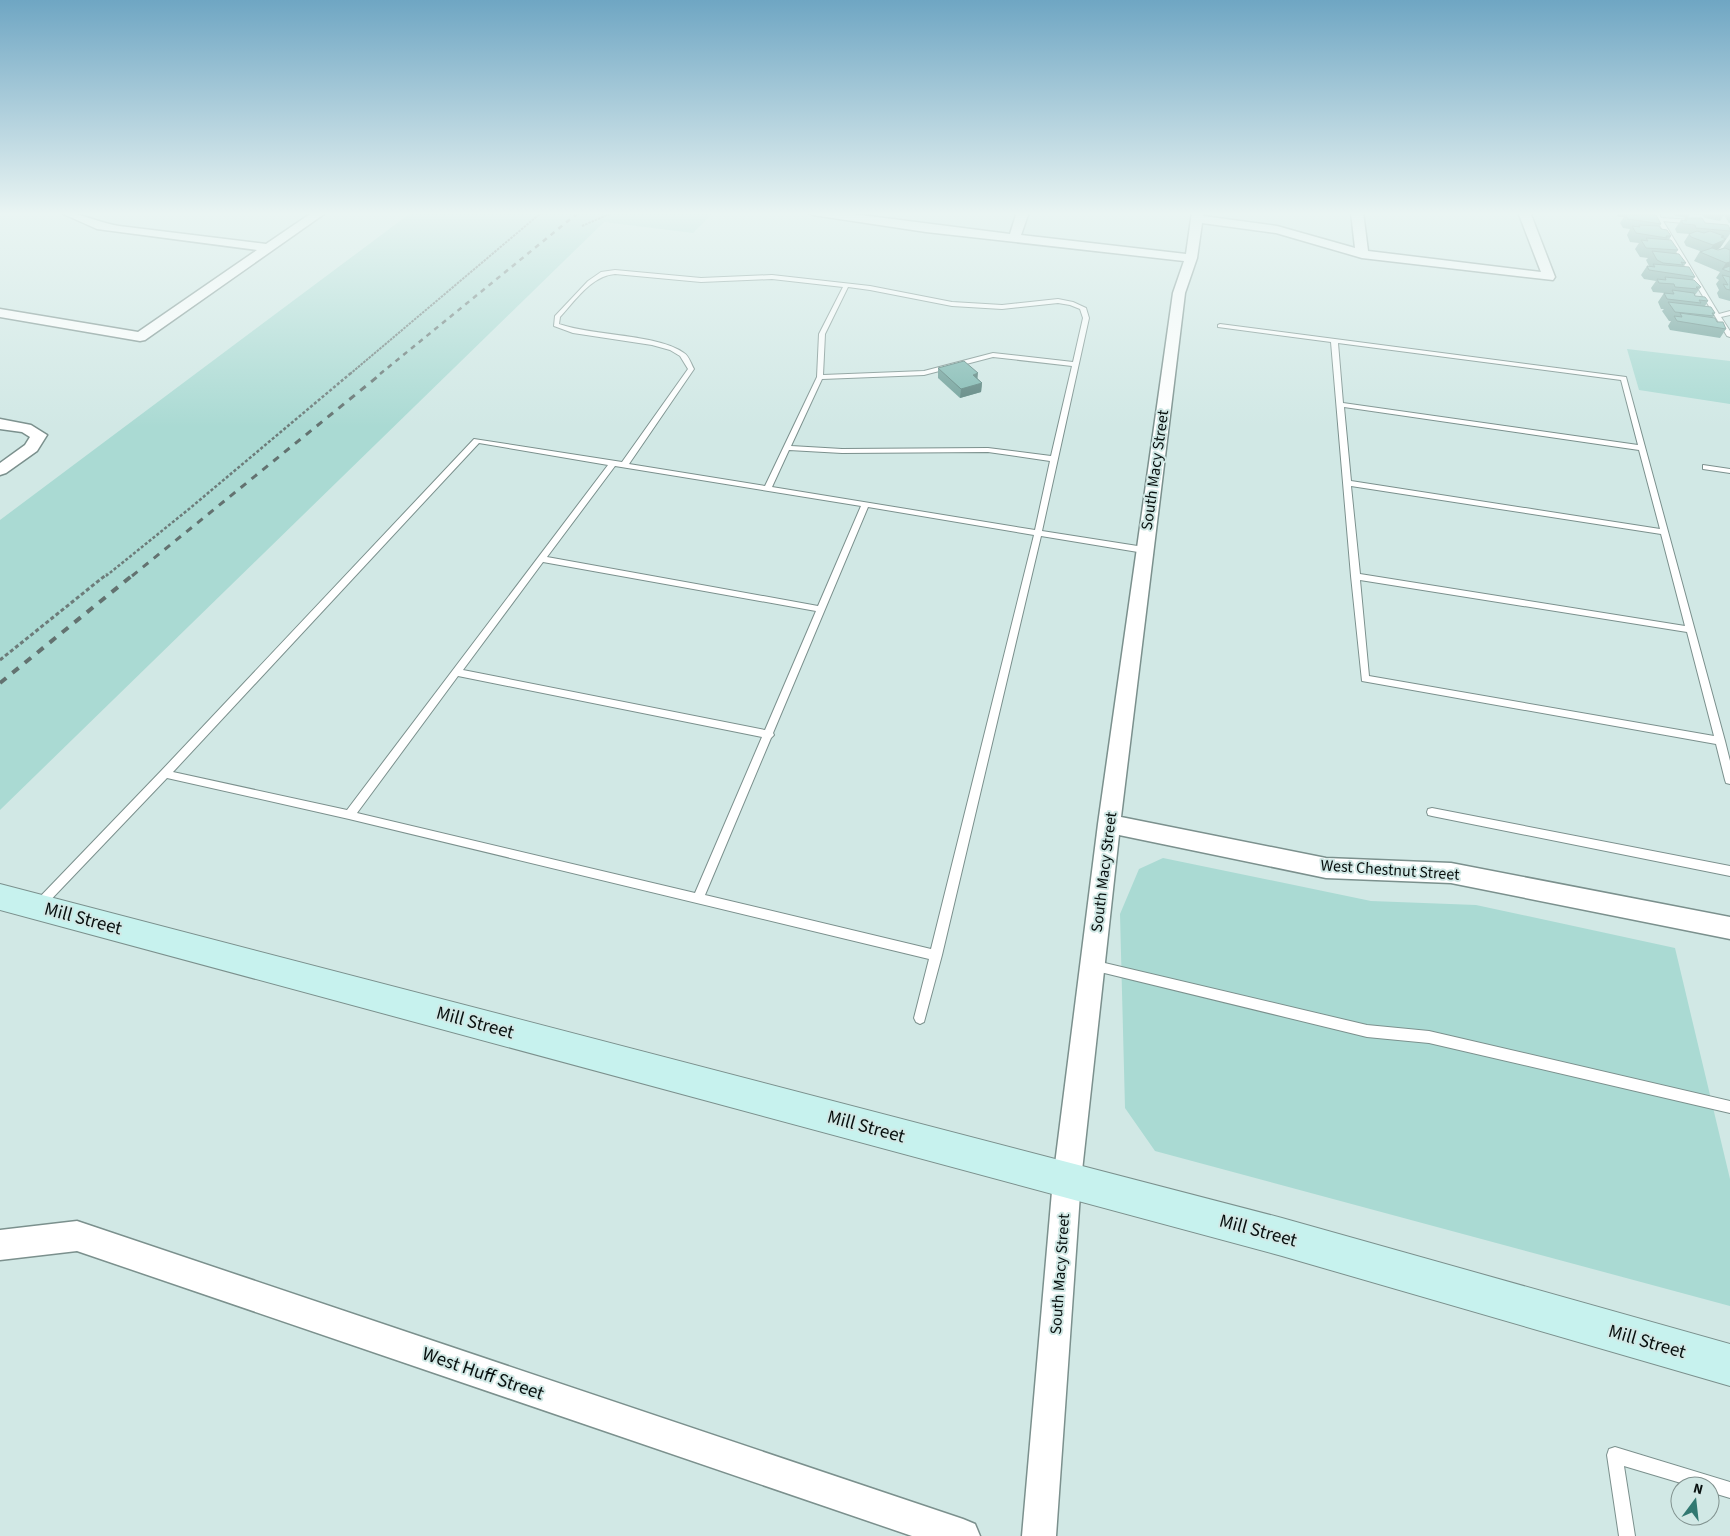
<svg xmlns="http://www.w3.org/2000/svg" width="1730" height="1536" font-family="'Source Sans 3',sans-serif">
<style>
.green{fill:#aadad3}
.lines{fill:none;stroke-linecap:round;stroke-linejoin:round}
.service-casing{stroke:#7b908d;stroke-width:2}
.minor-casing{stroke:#7b908d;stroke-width:3}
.secondary-casing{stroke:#7b908d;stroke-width:2}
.path-far2{stroke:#6d7c7a;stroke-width:2;stroke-dasharray:2.5 1;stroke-linecap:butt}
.path-far1{stroke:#6d7c7a;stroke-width:2.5;stroke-dasharray:3 2;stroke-linecap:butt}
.path{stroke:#6d7c7a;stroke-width:3;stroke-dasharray:4 2.5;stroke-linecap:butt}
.service{fill:#fff;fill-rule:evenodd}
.minor{fill:#fff;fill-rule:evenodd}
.secondary{fill:#c7f2ee;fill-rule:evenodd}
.rail-far2{stroke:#637270;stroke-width:2.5;stroke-dasharray:5 5;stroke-linecap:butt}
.rail-far1{stroke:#637270;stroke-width:3;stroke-dasharray:7 7;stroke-linecap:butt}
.rail{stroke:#637270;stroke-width:4;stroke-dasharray:8 8;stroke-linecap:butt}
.wall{fill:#6f9f99}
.shaded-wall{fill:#5a827d}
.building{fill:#81b9b2;stroke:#5a827d}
.labels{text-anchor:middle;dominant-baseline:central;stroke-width:4;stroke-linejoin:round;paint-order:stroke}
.street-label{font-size:16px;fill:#08100f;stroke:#d1e8e5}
.near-street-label{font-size:19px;fill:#08100f;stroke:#d1e8e5}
</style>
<rect width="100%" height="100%" fill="#d1e8e5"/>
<!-- green -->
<g class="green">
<polygon points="412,212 714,212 693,233 604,222 0,810 0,520"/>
<polygon points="1627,349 1730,361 1730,404 1639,390"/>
<polygon points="1163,858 1371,901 1476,905 1675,948 1730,1179 1730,1306 1155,1151 1125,1108 1120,914 1139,869"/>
</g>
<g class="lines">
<!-- service casing -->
<g class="service-casing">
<g id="service">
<polygon points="1652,212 1658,212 1661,218 1693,220 1696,222 1693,224 1663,221 1719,314 1730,311 1730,315 1721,317 1730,331 1730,337 1727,336"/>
<path d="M 615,270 L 701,278 L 772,275 L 870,286 L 952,302 L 1002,305 L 1058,299 L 1073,302 L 1086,308 L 1089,318 L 1042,531 L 1144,547 L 1148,550 L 1144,553 L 1041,536 L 942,955 L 924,1022 L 920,1024 L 916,1022 L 914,1018 L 929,959 L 349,819 L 167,778 L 42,909 L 38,911 L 34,909 L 32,906 L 34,903 L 161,771 L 474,439 L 622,462 L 688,369 L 680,356 L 670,350 L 652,345 L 573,333 L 554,326 L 555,316 L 588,281 L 601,272 ZM 615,274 L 701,282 L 772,279 L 843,287 L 819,334 L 817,377 L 765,486 L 629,464 L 694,369 C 691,364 689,356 684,353 C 658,334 593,336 559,324 L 560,317 C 575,301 591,276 615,274 ZM 848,287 L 870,290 L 952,306 L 1002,309 L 1058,303 L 1070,305 L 1080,309 L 1083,318 L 1073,362 L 993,353 L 924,371 L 823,375 L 825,334 ZM 993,357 L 1072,366 L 1051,456 L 988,448 L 842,449 L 791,446 L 822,379 L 924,375 ZM 479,443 L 608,465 L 347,810 L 173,772 ZM 789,450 L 842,453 L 988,452 L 1050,461 L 1035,530 L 772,487 ZM 615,466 L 861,506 L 818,606 L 547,557 ZM 868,507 L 1034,535 L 931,949 L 705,895 L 771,738 L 774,735 L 773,733 ZM 543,562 L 816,611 L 765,730 L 463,670 ZM 458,676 L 762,737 L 695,893 L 357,813 Z"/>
<path d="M 1220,324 L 1626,377 L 1725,741 L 1730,761 L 1730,784 L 1726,783 L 1725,780 L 1716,744 L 1362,681 L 1351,576 L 1331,342 L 1218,327 L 1218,325 ZM 1338,343 L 1621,380 L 1638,445 L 1343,403 ZM 1344,407 L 1639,450 L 1660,529 L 1351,481 ZM 1351,486 L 1661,534 L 1685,626 L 1360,574 ZM 1360,580 L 1687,632 L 1714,736 L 1369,676 Z"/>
<polygon points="1703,465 1730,469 1730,473 1703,469"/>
<polygon points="1432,808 1730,866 1730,876 1432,816 1428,815 1427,812 1428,809"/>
<polygon points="1092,960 1367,1025 1429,1031 1730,1101 1730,1113 1429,1043 1367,1037 1092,970 1088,969 1086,965 1088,961"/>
<polygon points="1615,1447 1730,1482 1730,1498 1710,1492 1710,1486 1691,1486 1624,1466 1635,1536 1619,1536 1607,1455 1609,1449"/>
</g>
</g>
<!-- minor casing -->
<g class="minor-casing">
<g id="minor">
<path d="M 59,212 C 80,212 98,223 119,226 L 266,244 L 313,212 L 327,212 L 145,340 L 140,341 L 0,317 L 0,309 L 138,332 L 257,250 L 97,229 Z"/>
<polygon points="807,212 837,212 1010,234 1017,212 1029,212 1021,235 1186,254 1192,212 1204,212 1203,216 1277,226 1355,248 1351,212 1363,212 1368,251 1541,272 1518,212 1530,212 1555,277 1553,280 1362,258 1276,233 1202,223 1197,258 1185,293 1121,817 1326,858 1451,863 1730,917 1730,939 1451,883 1326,878 1119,835 1081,1180 1056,1536 1022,1536 1053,1180 1098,824 1173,293 1184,261 926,232 813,215"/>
<polygon points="0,419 31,425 47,435 37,451 6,473 0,475 0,463 25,445 30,437 22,432 0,429"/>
<polygon points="77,1221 963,1519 975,1524 980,1536 912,1536 77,1251 0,1260 0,1230"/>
</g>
</g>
<!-- secondary casing -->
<g class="secondary-casing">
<polygon id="secondary" points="0,884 1282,1218 1730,1344 1730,1386 1282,1256 0,910"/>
</g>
<!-- path-far2 -->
<g class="path-far2">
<polyline points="582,226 614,212"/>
<polyline points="350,374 542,212"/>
</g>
<!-- path-far1 -->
<polyline class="path-far1" points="106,576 189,509 351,373"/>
<!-- path -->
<polyline class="path" points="0,660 107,574"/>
<!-- service -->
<use href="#service" class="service"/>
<!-- minor -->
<use href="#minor" class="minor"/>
<!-- secondary -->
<use href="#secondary" class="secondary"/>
<!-- rail-far2 -->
<polyline class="rail-far2" points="380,374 579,212"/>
<!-- rail-far1 -->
<polyline class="rail-far1" points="132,576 382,373"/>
<!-- rail -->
<polyline class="rail" points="0,683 134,574"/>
</g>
<!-- wall -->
<g class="wall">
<polygon points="1616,212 1656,212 1654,215 1661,224 1659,227 1661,229 1671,236 1669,240 1678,250 1675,254 1686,263 1683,267 1695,277 1692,280 1701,287 1695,295 1695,296 1708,301 1705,306 1715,313 1712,318 1726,329 1720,338 1670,330 1668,326 1671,321 1669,321 1662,311 1664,309 1661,309 1658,302 1664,293 1653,292 1651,288 1656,281 1644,279 1641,275 1647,266 1649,266 1646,260 1648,258 1640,257 1635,249 1639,243 1630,242 1627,235 1630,229 1623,228 1620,223 1624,217 1618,217"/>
<polygon points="1672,212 1730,212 1730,223 1729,223 1724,215 1720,221 1705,218 1702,215 1690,214 1688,218 1675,216"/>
<polygon points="1685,218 1730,229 1730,234 1720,248 1717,250 1723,248 1730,239 1730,301 1719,298 1717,293 1719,290 1716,284 1719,280 1716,278 1720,272 1694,261 1700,251 1686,246 1684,242 1689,234 1677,233 1675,229 1681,220 1684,221"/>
<polygon points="938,368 977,378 982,383 981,392 960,398 938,378"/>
</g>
<!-- shaded-wall -->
<g class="shaded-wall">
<polygon points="1724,236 1721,242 1726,239 1720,248 1707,254 1713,245 1721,237"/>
<polygon points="1730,260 1730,269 1722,269 1720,272 1726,263"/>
<polygon points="978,373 977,383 973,375"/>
<polygon points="982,383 981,392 960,398 961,389"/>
</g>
<!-- building -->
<g class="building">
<polygon points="1636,213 1656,215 1661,224 1628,219 1625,214 1637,215"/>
<polygon points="1685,218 1702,218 1705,223 1728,225 1730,229 1730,231 1696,228 1695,225 1683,224 1681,220 1687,221"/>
<polygon points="1639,225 1659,226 1661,229 1667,230 1671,236 1666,236 1667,238 1636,233 1632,226 1640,227"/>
<polygon points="1697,231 1704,233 1710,231 1724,236 1721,237 1726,239 1713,245 1691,237 1689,234"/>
<polygon points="1646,238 1671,240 1678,250 1646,248 1641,240 1648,241"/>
<polygon points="1712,248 1718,250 1725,248 1730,250 1730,262 1726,263 1700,252"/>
<polygon points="1652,251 1679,254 1686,263 1681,262 1683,265 1663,263 1657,260"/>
<polygon points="1653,264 1689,267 1695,277 1649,270 1647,266 1655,267"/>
<polygon points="1730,266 1730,272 1722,269"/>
<polygon points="1722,275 1730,277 1730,290 1726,289 1723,284 1728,285"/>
<polygon points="1665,277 1694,280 1701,287 1696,287 1698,289 1675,287 1674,284 1659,283 1657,279 1666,280"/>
<polygon points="1672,290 1694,293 1695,296 1705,297 1708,301 1699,300 1701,303 1667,299 1664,293 1674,294"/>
<polygon points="1668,302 1711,307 1715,313 1712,313 1714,316 1675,312"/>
<polygon points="1680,313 1715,318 1717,322 1723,322 1726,329 1677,321 1674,316 1682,317"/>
<polygon points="964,361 978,373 973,375 982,383 961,389 938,368"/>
</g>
<!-- sky -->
<linearGradient id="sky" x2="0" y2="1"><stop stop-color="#6fa6c3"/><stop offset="0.5" stop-color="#eaf5f3"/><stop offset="1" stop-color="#eaf5f3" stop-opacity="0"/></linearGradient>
<rect width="1730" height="427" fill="url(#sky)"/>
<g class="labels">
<!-- street labels -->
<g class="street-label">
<text transform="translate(1155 470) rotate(-82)">South Macy Street</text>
<text transform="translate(1390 870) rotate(4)">West Chestnut Street</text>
<text transform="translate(1104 872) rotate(-83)">South Macy Street</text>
<text transform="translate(1060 1274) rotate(-86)">South Macy Street</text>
</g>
<!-- near-street labels -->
<g class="near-street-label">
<text transform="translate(83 919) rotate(15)">Mill Street</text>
<text transform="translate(475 1023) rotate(15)">Mill Street</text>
<text transform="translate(866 1127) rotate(15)">Mill Street</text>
<text transform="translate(1258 1231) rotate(15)">Mill Street</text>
<text transform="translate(1647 1342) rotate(16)">Mill Street</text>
<text transform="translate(483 1374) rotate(19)">West Huff Street</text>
</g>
</g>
<!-- north arrow -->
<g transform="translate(1695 1501) rotate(15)"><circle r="24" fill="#d1e8e5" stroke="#81928f"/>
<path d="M0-4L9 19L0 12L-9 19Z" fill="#317871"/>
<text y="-8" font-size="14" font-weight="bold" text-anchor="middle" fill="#08100f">N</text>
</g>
</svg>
